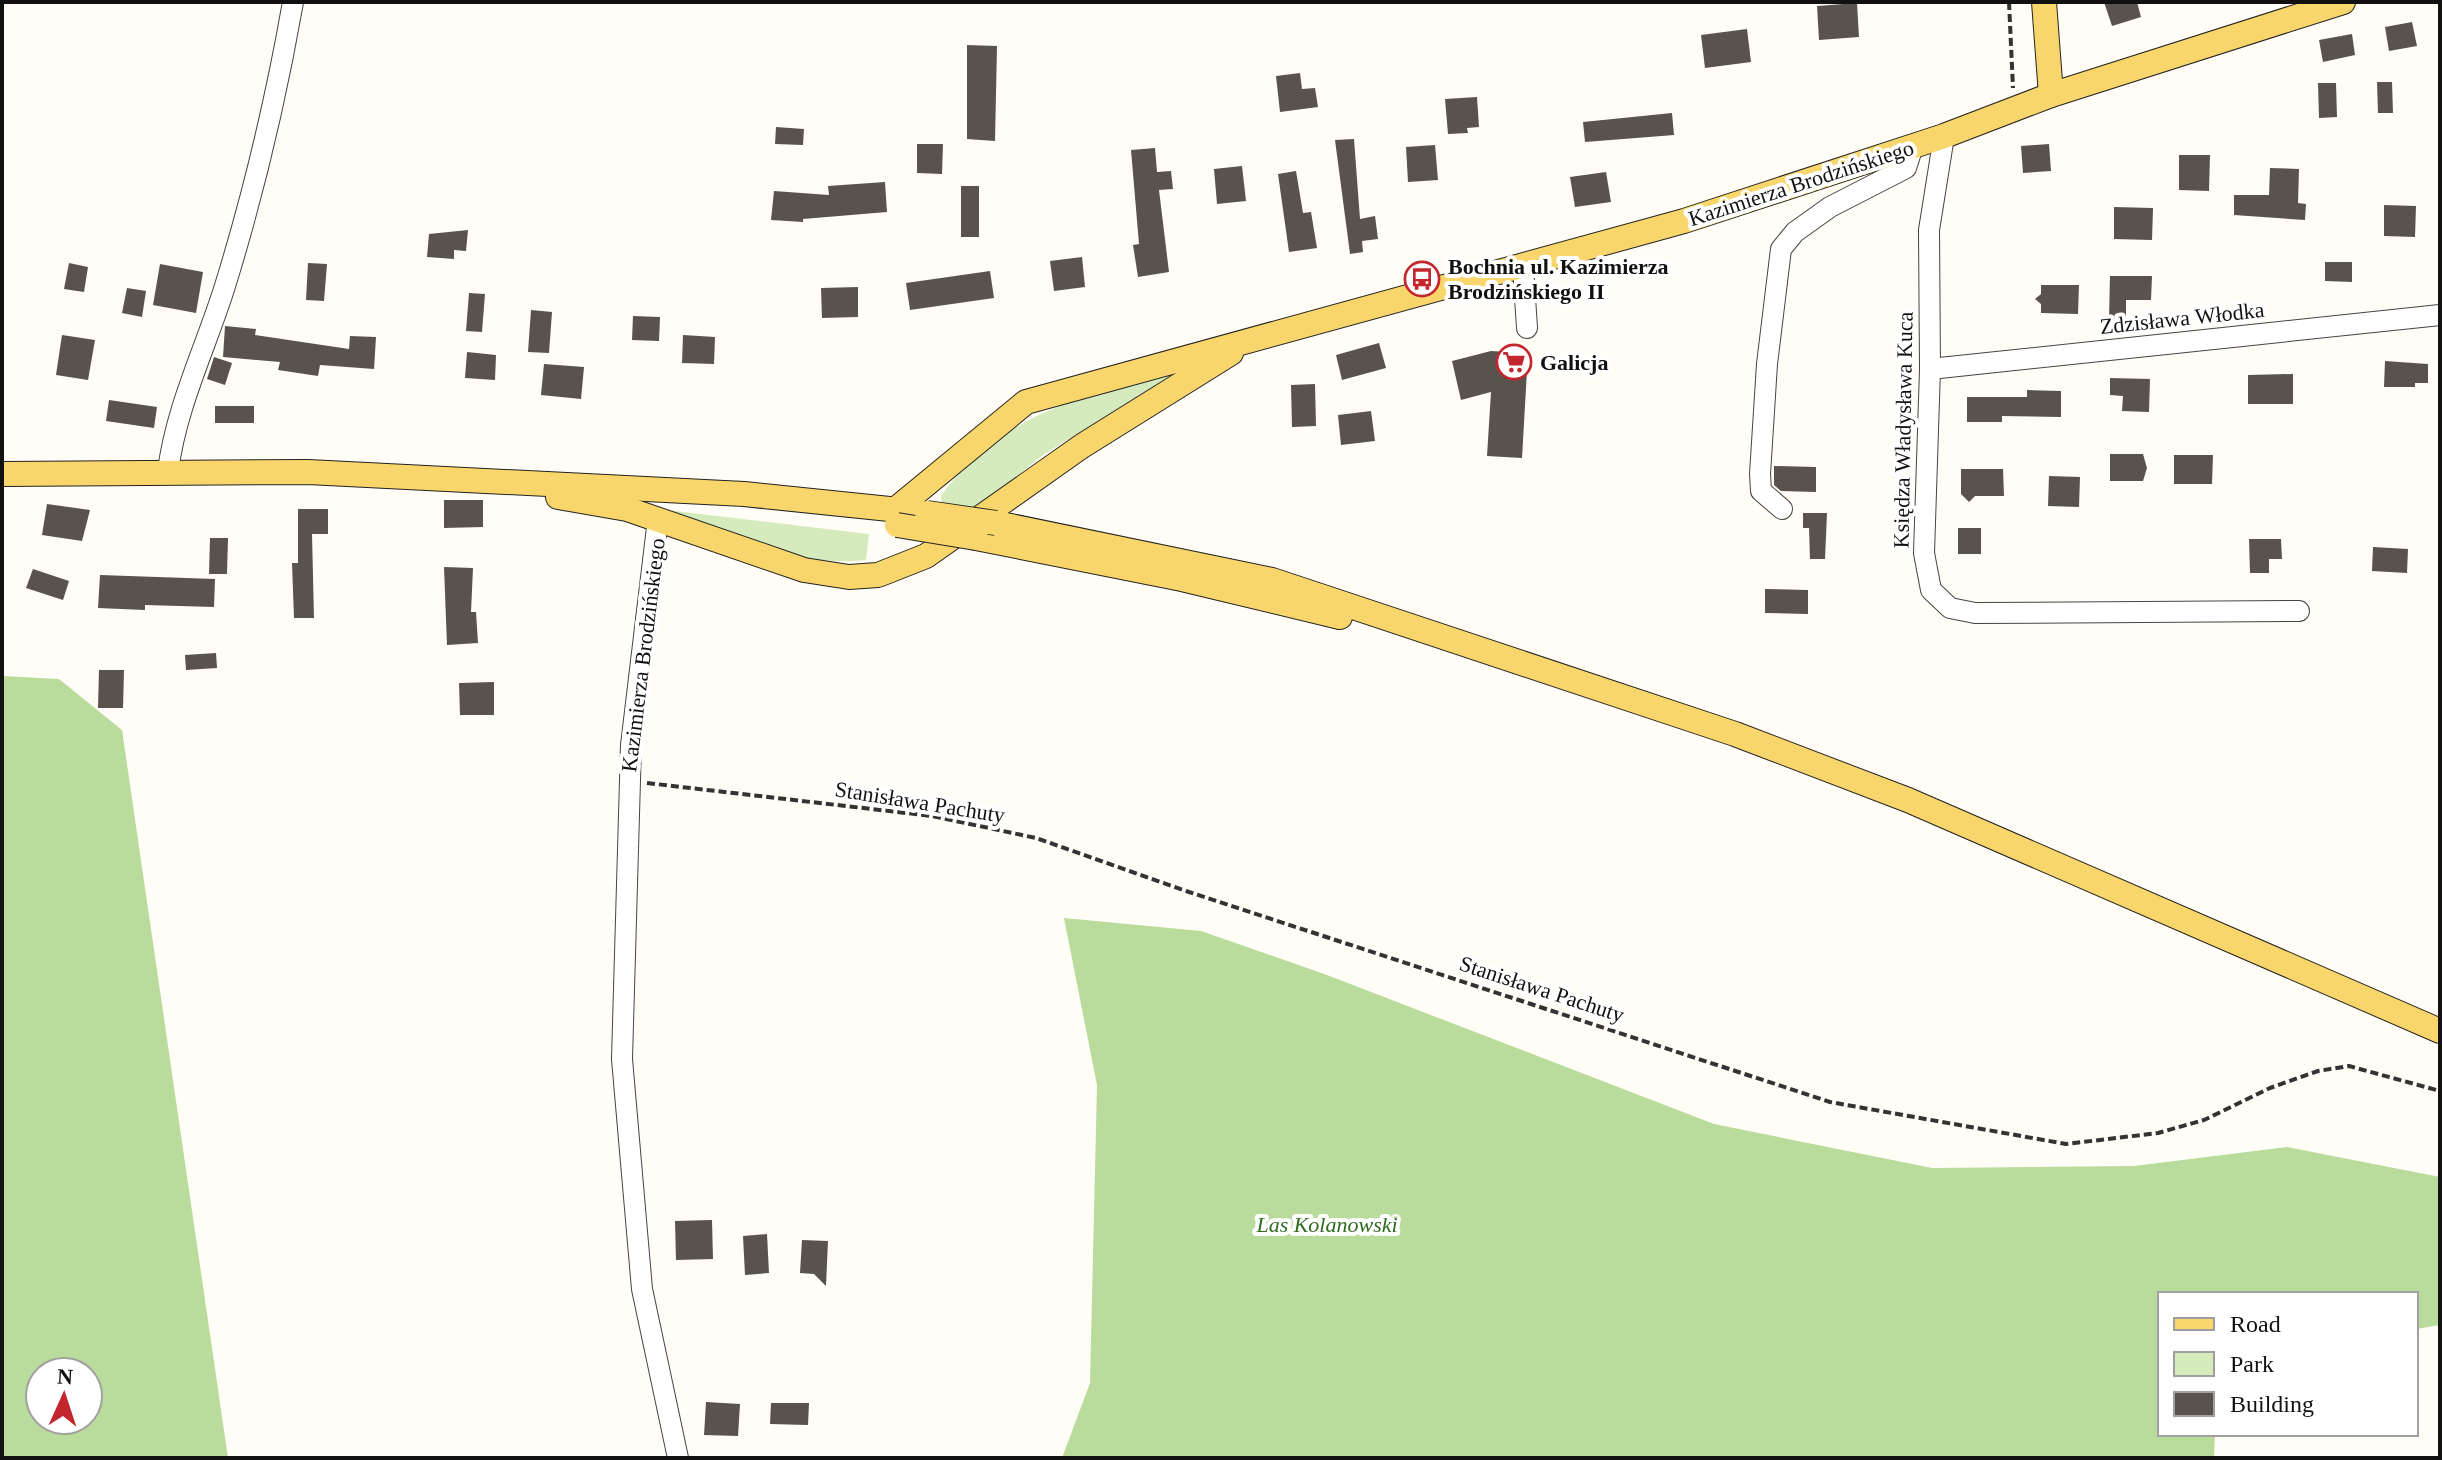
<svg xmlns="http://www.w3.org/2000/svg" width="2442" height="1460" font-family="Georgia,serif">
<style>
.green{fill:#d5ebbd}
.forest{fill:#b9dc9c;fill-rule:evenodd}
.building{fill:#5a524d}
.lines{fill:none;stroke-linecap:round;stroke-linejoin:round}
.minor-casing{stroke:#444;stroke-width:22}
.major-casing{stroke:#222;stroke-width:26}
.path{stroke:#333;stroke-width:4;stroke-dasharray:8 4;stroke-linecap:butt}
.minor{stroke:#fff;stroke-width:20}
.major{stroke:#f9d66b;stroke-width:24}
.major-bridge-casing{stroke:#222;stroke-width:26;stroke-linecap:butt}
.major-bridge{stroke:#f9d66b;stroke-width:24}
.labels{text-anchor:middle;dominant-baseline:central;stroke-width:8;stroke-linejoin:round;paint-order:stroke}
.street-label{font-size:22px;fill:#111;stroke:#fff}
.poi-label{font-size:22px;font-weight:bold;fill:#111;stroke:#fff;text-anchor:start}
.park-label{font-size:22px;font-style:italic;fill:#2f6b1f;stroke:#fff}
</style>
<rect width="100%" height="100%" fill="#fffdf5"/>
<!-- green -->
<g class="green">
<path d="M 1178,371 L 1043,455 L 977,508 L 942,505 L 941,496 C 1000,413 1086,395 1178,371 Z"/>
<path d="M 642,507 L 869,534 L 866,560 C 796,569 708,528 642,507 Z"/>
</g>
<!-- forest -->
<g class="forest">
<path d="M 3,676 L 59,679 L 122,730 L 228,1458 L 2,1458 ZM 40,1372 L 88,1372 L 88,1420 L 40,1420 Z"/>
<polygon points="1064,918 1201,931 1327,975 1714,1124 1932,1168 2134,1166 2287,1147 2440,1177 2440,1325 2416,1329 2416,1294 2160,1294 2160,1434 2215,1434 2214,1458 1062,1458 1090,1383 1097,1085"/>
</g>
<!-- building -->
<g class="building">
<polygon points="2104,2 2137,2 2141,17 2112,26"/>
<polygon points="1857,3 1859,37 1819,40 1817,6"/>
<polygon points="2412,22 2417,46 2389,51 2385,27"/>
<polygon points="1747,29 1751,62 1705,68 1701,35"/>
<polygon points="2352,34 2355,55 2323,62 2319,40"/>
<polygon points="967,45 997,46 995,141 967,139"/>
<polygon points="1300,73 1302,89 1315,88 1318,107 1280,112 1276,76"/>
<polygon points="2377,82 2392,82 2393,113 2378,113"/>
<polygon points="2318,83 2336,83 2337,117 2319,118"/>
<polygon points="1477,97 1479,127 1467,128 1468,133 1448,134 1445,99"/>
<polygon points="1672,113 1674,135 1585,142 1583,122"/>
<polygon points="776,127 804,129 803,145 775,144"/>
<polygon points="1354,139 1360,219 1375,216 1378,239 1362,241 1363,252 1350,254 1335,140"/>
<polygon points="917,144 943,144 942,174 917,173"/>
<polygon points="2049,144 2051,171 2023,173 2021,146"/>
<polygon points="1435,145 1438,180 1408,182 1406,147"/>
<polygon points="1155,148 1157,172 1171,171 1173,189 1159,190 1169,272 1138,277 1133,245 1139,244 1131,150"/>
<polygon points="2179,155 2210,155 2209,191 2179,190"/>
<polygon points="1242,166 1246,201 1217,204 1214,169"/>
<polygon points="2270,168 2299,169 2298,203 2306,204 2305,220 2234,215 2234,195 2269,195"/>
<polygon points="1296,171 1303,213 1311,212 1317,248 1289,252 1278,174"/>
<polygon points="1606,172 1611,202 1575,207 1570,177"/>
<polygon points="885,182 887,212 803,219 803,222 771,220 774,191 829,195 828,186"/>
<rect x="961" y="186" width="18" height="51"/>
<polygon points="2384,205 2416,206 2415,237 2384,236"/>
<polygon points="2114,207 2153,208 2152,240 2114,239"/>
<polygon points="468,230 466,251 454,250 454,259 427,257 429,234"/>
<polygon points="1082,257 1085,287 1054,291 1050,261"/>
<polygon points="2325,262 2352,262 2352,282 2325,281"/>
<polygon points="69,263 88,267 84,292 64,289"/>
<polygon points="308,263 327,264 324,301 306,300"/>
<polygon points="160,264 203,272 196,313 153,305"/>
<polygon points="990,271 994,298 910,310 906,283"/>
<polygon points="2110,276 2152,276 2151,300 2126,300 2126,319 2109,319"/>
<polygon points="2041,285 2079,285 2078,314 2041,313 2041,304 2035,299 2041,294"/>
<polygon points="858,287 858,317 822,318 821,288"/>
<polygon points="127,288 146,291 142,317 122,313"/>
<polygon points="469,293 485,294 482,332 466,331"/>
<polygon points="531,310 552,312 549,353 528,352"/>
<polygon points="633,316 660,317 659,341 632,340"/>
<polygon points="225,326 256,329 255,335 349,349 350,336 376,337 374,369 320,365 318,376 278,370 280,362 223,357"/>
<polygon points="62,335 95,340 88,380 56,375"/>
<polygon points="683,335 715,337 714,364 682,363"/>
<polygon points="1379,343 1386,368 1342,380 1336,355"/>
<polygon points="1491,351 1528,353 1522,458 1487,456 1491,392 1461,400 1452,361"/>
<polygon points="467,352 496,355 495,380 465,378"/>
<polygon points="214,357 232,363 225,385 207,379"/>
<polygon points="2385,361 2428,364 2428,383 2415,383 2415,387 2384,387"/>
<polygon points="544,364 584,367 581,399 541,395"/>
<polygon points="2293,374 2293,404 2248,404 2248,375"/>
<polygon points="2110,378 2150,379 2149,412 2122,411 2123,396 2110,395"/>
<polygon points="1315,384 1316,426 1292,427 1291,385"/>
<polygon points="2027,390 2061,391 2061,417 2002,416 2002,422 1967,422 1967,397 2027,397"/>
<polygon points="109,400 157,407 154,428 106,421"/>
<rect x="215" y="406" width="39" height="17"/>
<polygon points="1371,411 1375,441 1341,445 1338,415"/>
<polygon points="2110,454 2143,454 2147,468 2143,481 2110,481"/>
<polygon points="2174,455 2213,455 2212,484 2174,484"/>
<polygon points="1774,466 1816,467 1816,492 1781,491 1774,485"/>
<polygon points="1961,469 2003,469 2004,496 1975,496 1969,502 1961,494"/>
<polygon points="2049,476 2080,477 2079,507 2048,506"/>
<polygon points="444,500 483,500 483,527 444,528"/>
<polygon points="47,504 90,510 82,541 42,535"/>
<polygon points="298,509 328,509 328,534 312,534 314,618 294,618 292,563 298,563"/>
<polygon points="1803,513 1827,513 1825,559 1810,559 1809,528 1803,528"/>
<rect x="1958" y="528" width="23" height="26"/>
<polygon points="210,538 228,538 227,574 209,574"/>
<polygon points="2249,539 2281,539 2282,559 2269,559 2269,573 2250,573"/>
<polygon points="2373,547 2408,549 2407,573 2372,571"/>
<polygon points="444,567 473,568 471,612 476,612 478,643 447,645"/>
<polygon points="33,569 69,581 63,600 26,588"/>
<polygon points="100,575 215,579 214,607 145,605 145,610 98,608"/>
<polygon points="1765,589 1808,590 1808,614 1765,613"/>
<polygon points="216,653 217,668 186,670 185,655"/>
<polygon points="99,670 124,670 123,708 98,708"/>
<polygon points="494,682 494,715 460,715 459,683"/>
<polygon points="712,1220 713,1259 676,1260 675,1221"/>
<polygon points="767,1234 769,1273 745,1275 743,1236"/>
<polygon points="802,1240 828,1241 826,1286 814,1274 800,1273"/>
<polygon points="706,1402 740,1404 738,1436 704,1435"/>
<polygon points="771,1403 809,1403 808,1425 770,1424"/>
</g>
<g class="lines">
<!-- minor casing -->
<g class="minor-casing">
<g id="minor">
<polyline points="1944,136 1929,230 1930,369 1924,553 1931,590 1950,608 1975,613 2299,611"/>
<polyline points="1523,267 1527,328"/>
<polyline points="1930,369 2440,315"/>
<path d="M 168,471 C 176,407 206,347 225,286 C 254,192 276,99 293,2"/>
<polyline points="1782,509 1761,491 1760,474 1767,364 1781,249 1795,232 1830,207 1906,168 1913,146"/>
<polyline points="658,519 631,745 622,1059 642,1289 678,1458"/>
</g>
</g>
<!-- major casing -->
<g class="major-casing">
<g id="major">
<polyline points="2044,2 2051,95"/>
<polyline points="2,474 308,472 744,494 909,511"/>
<polyline points="558,497 627,509 804,570 849,577 878,575 926,556 1082,446 1231,353"/>
<polyline points="896,509 1026,402 1684,221 1944,136 2051,95 2343,2"/>
<polyline points="996,523 1272,580 1735,734 1908,800 2440,1031"/>
<polyline points="976,538 1182,579 1340,617"/>
</g>
</g>
<!-- path -->
<g class="path">
<polyline points="2009,2 2013,88"/>
<polyline points="647,783 932,816 1036,838 1189,892 1830,1102 2066,1144 2158,1133 2204,1120 2270,1088 2318,1071 2349,1066 2440,1091"/>
</g>
<!-- minor -->
<use href="#minor" class="minor"/>
<!-- major -->
<use href="#major" class="major"/>
<!-- major-bridge casing -->
<g class="major-bridge-casing">
<g id="major-bridge">
<polyline points="927,513 996,523"/>
<polyline points="897,525 976,538"/>
</g>
</g>
<!-- major-bridge -->
<use href="#major-bridge" class="major-bridge"/>
</g>
<!-- icons -->
<defs>
<g id="bus-ring" transform="scale(1.8)"><circle r="9.5" fill="#fff" stroke="#c4262e" stroke-width="1.5"/><path d="M-5-6H5V4H4V6H2V4H-2V6H-4V4H-5ZM-3.5-4V0h7V-4ZM-3.5 1.2v1.5H-2V1.2ZM2 1.2v1.5H3.5V1.2Z" fill="#c4262e"/></g>
<g id="supermarket-ring" transform="scale(1.8)"><circle r="9.5" fill="#fff" stroke="#c4262e" stroke-width="1.5"/><path d="M-6-5.5h2.5l.6 2H6L4.5 2H-2.5L-4.4-4H-6ZM-1.5 3.2a1.3 1.3 0 1 0 .1 0ZM3 3.2a1.3 1.3 0 1 0 .1 0Z" fill="#c4262e"/></g>
</defs>
<g fill-rule="evenodd">
<use href="#bus-ring" x="1422" y="279"/>
<use href="#supermarket-ring" x="1514" y="362"/>
</g>
<g class="labels">
<!-- street labels -->
<g class="street-label">
<text transform="translate(1801 183) rotate(-18)">Kazimierza Brodzińskiego</text>
<text transform="translate(2182 318) rotate(-6)">Zdzisława Włodka</text>
<text transform="translate(1903 430) rotate(-89)">Księdza Władysława Kuca</text>
<text transform="translate(643 655) rotate(-83)">Kazimierza Brodzińskiego</text>
<text transform="translate(920 802) rotate(9)">Stanisława Pachuty</text>
<text transform="translate(1542 989) rotate(18)">Stanisława Pachuty</text>
</g>
<!-- poi labels -->
<g class="poi-label">
<text x="1448" y="266">Bochnia ul. Kazimierza<tspan x="1448" dy="25">Brodzińskiego II</tspan></text>
<text x="1540" y="362">Galicja</text>
</g>
<!-- park labels -->
<g class="park-label">
<text x="1327" y="1224">Las Kolanowski</text>
</g>
</g>
<!-- border -->
<rect width="2442" height="1460" fill="none" stroke="#111111" stroke-width="8"/>
<!-- legend -->
<rect x="2158" y="1292" width="260" height="144" fill="#ffffff" stroke="#a0a0a0" stroke-width="2"/>
<rect x="2174" y="1318" width="40" height="12" fill="#f9d66b" stroke="#a0a0a0" stroke-width="2"/>
<text x="2230" y="1332" font-size="24" fill="#111111">Road</text>
<rect x="2174" y="1352" width="40" height="24" fill="#d5ebbd" stroke="#a0a0a0" stroke-width="2"/>
<text x="2230" y="1372" font-size="24" fill="#111111">Park</text>
<rect x="2174" y="1392" width="40" height="24" fill="#5a524d" stroke="#a0a0a0" stroke-width="2"/>
<text x="2230" y="1412" font-size="24" fill="#111111">Building</text>
<!-- north arrow -->
<g transform="translate(64 1396) rotate(3)"><circle r="38" fill="#ffffff" stroke="#a0a0a0" stroke-width="2"/>
<path d="M0-6L14 30L0 20L-14 30Z" fill="#c4262e"/>
<text y="-12" font-size="22" font-weight="bold" text-anchor="middle" fill="#111111">N</text>
</g>
</svg>
